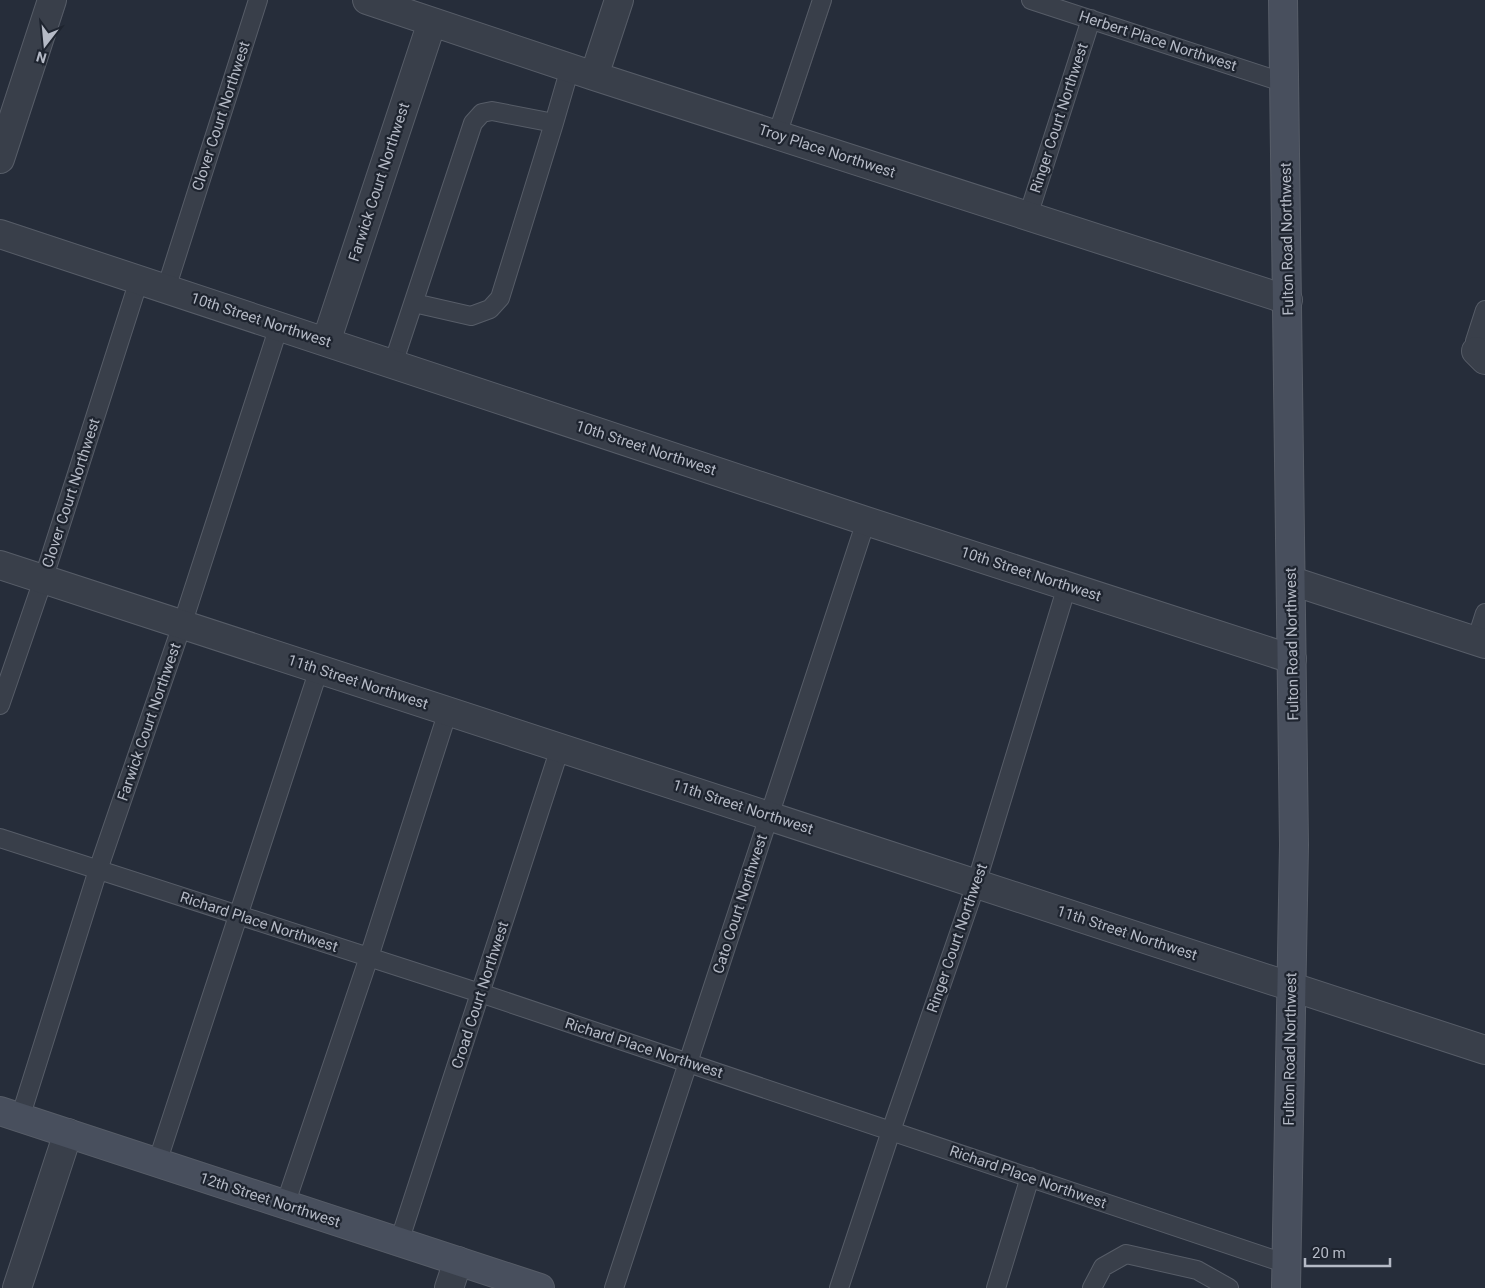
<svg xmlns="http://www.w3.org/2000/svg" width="1485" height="1288" viewBox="0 0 1485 1288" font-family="Roboto,sans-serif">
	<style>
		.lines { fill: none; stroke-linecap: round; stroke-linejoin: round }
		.service-casing { stroke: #575d68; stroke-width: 20 }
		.minor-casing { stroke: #575d68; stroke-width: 30 }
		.tertiary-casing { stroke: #575d68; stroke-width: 30 }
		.secondary-casing { stroke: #575d68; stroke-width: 30 }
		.service { stroke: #393f4a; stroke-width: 18 }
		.minor { stroke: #393f4a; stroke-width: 28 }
		.tertiary { stroke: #393f4a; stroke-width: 28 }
		.secondary { stroke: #484f5d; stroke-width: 28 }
		.labels { text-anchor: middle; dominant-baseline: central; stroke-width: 4.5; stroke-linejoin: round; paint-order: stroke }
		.street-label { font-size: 15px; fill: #b5bac6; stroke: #1e242f }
	</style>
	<rect width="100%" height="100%" fill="#262d3a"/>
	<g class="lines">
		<!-- service casing -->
		<g class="service-casing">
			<path id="service" d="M1031 0 1285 83
				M777 135 822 0
				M1028 216 1091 19
				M166 289 258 0
				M414 303 471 316 490 309 500 298 554 123
				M1476 351 1475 341 1485 310
				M393 364 473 123 482 113 492 111 554 123 570 68
				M1476 641 1485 613
				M0 705 43 580 139 280
				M0 838 480 993 1287 1264
				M20 1118 98 870 182 625 279 326
				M157 1163 319 669
				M285 1205 369 957 448 711
				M399 1242 560 748
				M614 1288 866 521
				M839 1288 891 1131 976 884 1067 586
				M996 1288 1030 1177
				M1092 1288 1103 1267 1126 1254 1197 1270 1229 1288"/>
		</g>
		<!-- minor casing -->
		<g class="minor-casing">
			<path id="minor" d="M367 0 594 76 1288 300
				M594 76 619 0
				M0 234 866 521 1292 659
				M326 342 432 22
				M1476 351 1485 360
				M0 565 1485 1050
				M1292 581 1485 644
				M17 1288 68 1133
				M449 1288 458 1261"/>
		</g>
		<!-- tertiary casing -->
		<g class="tertiary-casing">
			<path id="tertiary" d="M0 159 52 0"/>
		</g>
		<!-- secondary casing -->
		<g class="secondary-casing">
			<path id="secondary" d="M1283 0 1294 845 1286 1288
				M0 1111 540 1288"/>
		</g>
		<!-- service -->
		<use href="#service" class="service"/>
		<!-- minor -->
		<use href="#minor" class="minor"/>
		<!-- tertiary -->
		<use href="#tertiary" class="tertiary"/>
		<!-- secondary -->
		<use href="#secondary" class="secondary"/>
	</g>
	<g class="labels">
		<!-- street labels -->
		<g class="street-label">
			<text transform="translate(1158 41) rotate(18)">Herbert Place Northwest</text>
			<text transform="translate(221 116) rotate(-72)">Clover Court Northwest</text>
			<text transform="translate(1059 118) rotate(-72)">Ringer Court Northwest</text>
			<text transform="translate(827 151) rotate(18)">Troy Place Northwest</text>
			<text transform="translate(379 182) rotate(-72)">Farwick Court Northwest</text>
			<text transform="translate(1287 239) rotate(-91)">Fulton Road Northwest</text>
			<text transform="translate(261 320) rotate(18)">10th Street Northwest</text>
			<text transform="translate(646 448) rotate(18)">10th Street Northwest</text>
			<text transform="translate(71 493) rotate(-72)">Clover Court Northwest</text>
			<text transform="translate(1031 574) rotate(18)">10th Street Northwest</text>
			<text transform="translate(1292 644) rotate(-91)">Fulton Road Northwest</text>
			<text transform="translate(358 682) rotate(18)">11th Street Northwest</text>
			<text transform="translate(149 722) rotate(-71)">Farwick Court Northwest</text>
			<text transform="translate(743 807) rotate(18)">11th Street Northwest</text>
			<text transform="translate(740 904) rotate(-72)">Cato Court Northwest</text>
			<text transform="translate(259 922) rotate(18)">Richard Place Northwest</text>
			<text transform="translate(1127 933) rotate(18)">11th Street Northwest</text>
			<text transform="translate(957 938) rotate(-71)">Ringer Court Northwest</text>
			<text transform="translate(480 995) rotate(-72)">Croad Court Northwest</text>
			<text transform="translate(644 1048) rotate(18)">Richard Place Northwest</text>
			<text transform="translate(1290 1049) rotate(-89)">Fulton Road Northwest</text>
			<text transform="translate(1028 1177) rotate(19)">Richard Place Northwest</text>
			<text transform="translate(270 1200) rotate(18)">12th Street Northwest</text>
		</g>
	</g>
	<!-- north arrow -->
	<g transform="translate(45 45) rotate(196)" stroke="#1e242f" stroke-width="4" paint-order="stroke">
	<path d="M0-4L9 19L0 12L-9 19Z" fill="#b5bac6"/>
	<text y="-8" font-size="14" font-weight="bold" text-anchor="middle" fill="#b5bac6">N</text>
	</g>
	<!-- scale -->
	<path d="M1305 1258v8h85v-8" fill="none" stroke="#b5bac6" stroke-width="2.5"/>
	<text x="1312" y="1258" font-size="15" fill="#b5bac6" stroke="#1e242f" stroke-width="4" paint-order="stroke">20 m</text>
</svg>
